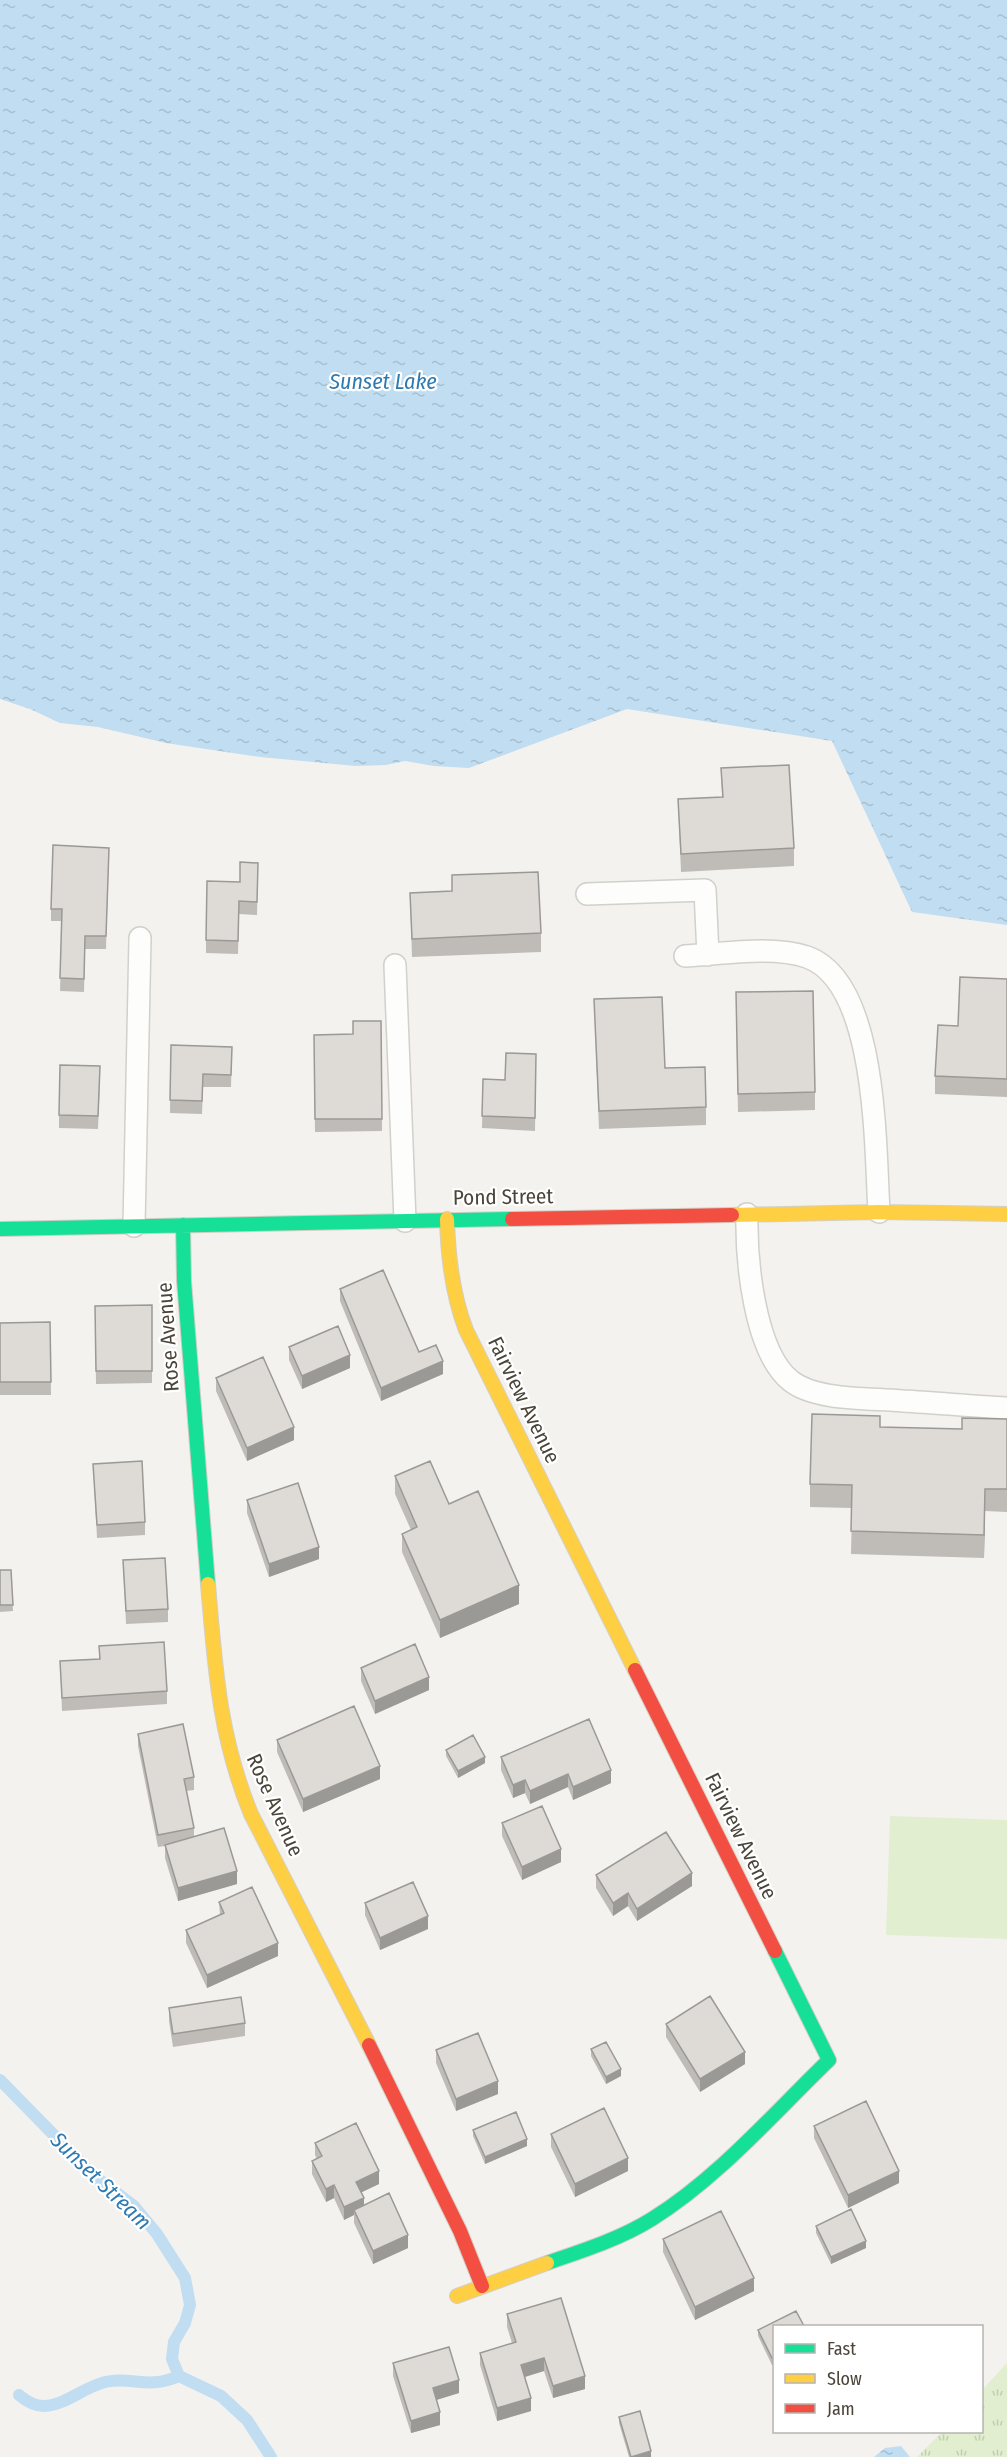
<svg xmlns="http://www.w3.org/2000/svg" width="1007" height="2457" viewBox="0 0 1007 2457" font-family="'Fira Sans Condensed',sans-serif">
	<style>
		.grass { fill: url(#grass-tufts) }
		.pitch { fill: #e1eecf }
		.water { fill: url(#water-ripples) }
		.lines { fill: none; stroke-linecap: round; stroke-linejoin: round }
		.stream { stroke: #c0ddf1; stroke-width: 12 }
		.lane-casing { stroke: #d2d0cb; stroke-width: 24 }
		.fast-casing { stroke: #d3cfc5; stroke-width: 16 }
		.slow-casing { stroke: #d3cfc5; stroke-width: 16 }
		.jam-casing { stroke: #d3cfc5; stroke-width: 16 }
		.lane { stroke: #fdfdfc; stroke-width: 21 }
		.fast { stroke: #16e098; stroke-width: 14 }
		.slow { stroke: #ffcf43; stroke-width: 14 }
		.jam { stroke: #f24e42; stroke-width: 14 }
		.wall { fill: #bfbcb8 }
		.shaded-wall { fill: #9b9996 }
		.building { fill: #dedbd6; stroke: #9b9996; stroke-width: 1.5 }
		.labels { text-anchor: middle; dominant-baseline: central; stroke-width: 4.5; stroke-linejoin: round; paint-order: stroke }
		.street-label { font-size: 21px; fill: #4b4439; stroke: #fff }
		.water-label { font-size: 22px; font-style: italic; fill: #2e7ab2; stroke: #fff }
	</style>
	<defs>
		<pattern id="grass-tufts" width="24" height="20" patternUnits="userSpaceOnUse" patternTransform="scale(1.5)"><rect width="24" height="20" fill="#e1eecf"/><path d="M3 7l-1-3M5 7V3M7 7l1-3M15 17l-1-3M17 17v-4M19 17l1-3" fill="none" stroke="#c3cdb2"/></pattern>
		<pattern id="water-ripples" width="26" height="14" patternUnits="userSpaceOnUse" patternTransform="scale(1.5)"><rect width="26" height="14" fill="#c0ddf1"/><path d="M2 4q2-2 4 0t4 0M15 11q2-2 4 0t4 0" fill="none" stroke="#a6bfcf"/></pattern>
	</defs>
	<rect width="100%" height="100%" fill="#f4f2ee"/>
	<!-- grass -->
	<path class="grass" d="M1007 2363V2457H917L942 2432H982V2390Z"/>
	<!-- pitch -->
	<path class="pitch" d="M890 1816 1007 1820V1939L886 1935Z"/>
	<!-- water -->
	<path class="water" d="M0 0H1007V925L912 912 832 741 627 709 469 768 434 766 405 761 386 765 356 766 260 757 166 743 98 727 60 723 30 709 0 699Z
		M901 2446 910 2457H874L885 2448Z"/>
	<g class="lines">
		<!-- stream -->
		<path class="stream" d="M0 2080 93 2175 134 2206 157 2234 185 2278 190 2305 185 2323 174 2342 172 2359 179 2376 221 2396 247 2420 271 2457
			M19 2395C26 2401 34 2406 44 2406 66 2405 84 2387 105 2382 133 2376 147 2390 179 2376"/>
		<!-- lane casing -->
		<g class="lane-casing">
			<path id="lane" d="M587 894 705 890 708 955
				M685 956C721 954 773 945 807 957 878 982 875 1148 879 1212
				M395 965 405 1221
				M747 1214C746 1259 754 1352 791 1381 816 1401 872 1398 903 1401 937 1403 972 1406 1007 1408
				M134 1226 140 938"/>
		</g>
		<!-- fast casing -->
		<g class="fast-casing">
			<path id="fast" d="M183 1225 184 1281 208 1584
				M0 1229 512 1219
				M547 2263C582 2251 620 2239 652 2219 718 2178 773 2114 829 2060L775 1951"/>
		</g>
		<!-- slow casing -->
		<g class="slow-casing">
			<path id="slow" d="M732 1215 879 1212 1007 1214
				M447 1219C448 1257 452 1294 466 1330L635 1670
				M208 1584C215 1667 219 1736 251 1814L369 2045
				M457 2296 547 2263"/>
		</g>
		<!-- jam casing -->
		<g class="jam-casing">
			<path id="jam" d="M512 1219 732 1215
				M635 1670 775 1951
				M369 2045 460 2231 482 2286"/>
		</g>
		<!-- lane -->
		<use href="#lane" class="lane"/>
		<!-- fast -->
		<use href="#fast" class="fast"/>
		<!-- slow -->
		<use href="#slow" class="slow"/>
		<!-- jam -->
		<use href="#jam" class="jam"/>
	</g>
	<!-- wall -->
	<path class="wall" d="M721 768 794 848V866L681 872 678 799 722 797Z
		M109 848 106 949H85L84 992 60 991 62 921H51V909Z
		M258 863 257 915 239 914 238 954 206 953V940L240 882Z
		M452 875 541 933V952L412 957 410 893 452 891Z
		M1007 979V1097L935 1094V1076L958 1026Z
		M594 999 665 1068 706 1107V1125L599 1129Z
		M736 1011 815 1092V1110L738 1112Z
		M381 1021 382 1131 315 1132 314 1035 353 1034Z
		M171 1045 232 1047 231 1087H203L202 1114 170 1113Z
		M536 1067 535 1131 482 1128 483 1079 505 1080Z
		M100 1079 98 1129 59 1128V1115Z
		M340 1289 419 1352 443 1374 381 1401 340 1301Z
		M152 1305V1383L96 1384 95 1306Z
		M50 1322 51 1395H0V1323Z
		M289 1347 350 1368 302 1389 289 1360Z
		M216 1378 294 1440 247 1461 216 1391Z
		M1007 1419V1512L985 1511 984 1558 851 1554 852 1508 810 1507V1484L880 1427 962 1429Z
		M93 1464 145 1522V1535L97 1538Z
		M395 1476 449 1504 519 1604 440 1638 402 1552V1534L411 1530 395 1494Z
		M247 1500 319 1559 269 1577 247 1513Z
		M123 1560 168 1609V1622L126 1624Z
		M0 1570H11L13 1611 0 1612Z
		M99 1646 167 1691V1704L62 1711 60 1661 99 1659Z
		M361 1668 429 1690 375 1714 361 1681Z
		M138 1734 194 1777V1790L186 1791 194 1828V1837L237 1884 178 1901 165 1858V1846L158 1847 138 1746Z
		M277 1740 380 1779 303 1812 277 1752Z
		M446 1750 485 1763 458 1778 446 1756Z
		M501 1757 611 1783 573 1800 568 1787 530 1804 525 1793 513 1798 501 1770Z
		M502 1823 561 1862 522 1880 502 1836Z
		M596 1875 692 1886 637 1921 628 1906 613 1916 596 1888Z
		M219 1902 278 1956 207 1988 186 1943V1930L220 1915Z
		M365 1903 428 1929 380 1950 365 1915Z
		M169 2008 245 2023V2036L173 2047 169 2021Z
		M666 2024 745 2064 700 2092 666 2037Z
		M591 2049 621 2076 606 2084 591 2056Z
		M436 2050 498 2094 456 2111 436 2063Z
		M814 2126 899 2183 848 2208 814 2138Z
		M473 2130 527 2146 485 2164 473 2136Z
		M551 2134 628 2171 575 2197 551 2147Z
		M315 2143 379 2184 361 2192 364 2205 408 2248 373 2264 354 2223V2215L344 2220 334 2198 326 2202 312 2174V2161L317 2159 315 2155Z
		M816 2226 866 2248 831 2264 816 2233Z
		M663 2239 754 2291 695 2320 663 2252Z
		M507 2314 585 2389 553 2398 544 2371 525 2377 531 2411 497 2421 480 2365V2353L512 2343 507 2327Z
		M774 2326V2364L772 2365 758 2336V2330Z
		M393 2363 459 2393 436 2400 440 2425 411 2433 393 2376Z
		M619 2417 651 2457H629L619 2423Z"/>
	<!-- shaded-wall -->
	<path class="shaded-wall" d="M350 1355V1368L302 1389V1376Z
		M443 1361V1374L381 1401V1388Z
		M294 1427V1440L247 1461V1448Z
		M985 1489V1511L984 1558V1535Z
		M319 1547V1559L269 1577V1564Z
		M519 1585V1604L440 1638V1620Z
		M429 1677V1690L375 1714V1701Z
		M485 1757V1763L458 1778V1771Z
		M380 1766V1779L303 1812V1799Z
		M611 1770V1783L573 1800V1787Z
		M568 1774V1787L530 1804V1791Z
		M525 1780V1793L513 1798V1785Z
		M561 1849V1862L522 1880V1867Z
		M237 1871V1884L178 1901V1888Z
		M692 1873V1886L637 1921V1909Z
		M628 1893V1906L613 1916V1903Z
		M428 1916V1929L380 1950V1938Z
		M278 1943V1956L207 1988V1975Z
		M745 2052V2064L700 2092V2079Z
		M621 2069V2076L606 2084V2077Z
		M498 2081V2094L456 2111V2099Z
		M527 2139V2146L485 2164V2157Z
		M628 2158V2171L575 2197V2184Z
		M379 2171V2184L356 2195V2182Z
		M899 2171V2183L848 2208V2195Z
		M334 2185V2198L326 2202V2189Z
		M364 2198V2210H354V2215L344 2220V2207Z
		M408 2235V2248L373 2264V2251Z
		M866 2241V2248L831 2264V2257Z
		M754 2278V2291L695 2320V2307Z
		M774 2357V2364L772 2365V2358Z
		M544 2358V2371L521 2378V2365Z
		M585 2376V2389L553 2398V2386Z
		M459 2380V2393L433 2401V2388Z
		M531 2398V2411L497 2421V2408Z
		M440 2412V2425L411 2433V2421Z
		M651 2451V2457H631Z"/>
	<!-- building -->
	<path class="building" d="M789 765 794 848 681 854 678 799 723 797 721 768Z
		M53 845 109 848 106 936H85L84 979 60 978 62 909H51Z
		M240 862 258 863 257 902 239 901 238 941 206 940 207 881 240 882Z
		M538 872 541 933 412 939 410 893 452 891V875Z
		M960 977 1007 979V1079L935 1076 938 1025 958 1026Z
		M813 991 815 1092 738 1094 736 992Z
		M662 997 665 1068 705 1067 706 1107 599 1111 594 999Z
		M353 1021H381L382 1119H315L314 1035 353 1034Z
		M171 1045 232 1047 231 1075 203 1074 202 1101 170 1100Z
		M506 1053 536 1054 535 1118 482 1116 483 1079 505 1080Z
		M60 1065 100 1066 98 1116 59 1115Z
		M383 1270 419 1352 436 1345 443 1361 381 1388 340 1289Z
		M152 1305V1371H96L95 1306Z
		M50 1322 51 1382H0V1323Z
		M338 1326 350 1355 302 1376 289 1347Z
		M263 1357 294 1427 247 1448 216 1378Z
		M812 1414 880 1416V1427L962 1429V1418L1007 1419V1489H985L984 1535 851 1531 852 1485 810 1484Z
		M142 1461 145 1522 97 1525 93 1464Z
		M430 1461 449 1504 478 1491 519 1585 440 1620 402 1534 417 1527 395 1476Z
		M298 1483 319 1547 269 1564 247 1500Z
		M165 1558 168 1609 126 1611 123 1560Z
		M0 1570H11L13 1605H0Z
		M164 1642 167 1691 62 1698 60 1661 100 1659 99 1646Z
		M415 1644 429 1677 375 1701 361 1668Z
		M354 1706 380 1766 303 1799 277 1740Z
		M589 1719 611 1770 573 1787 568 1774 530 1791 525 1780 513 1785 501 1757Z
		M183 1724 194 1777 184 1779 194 1828 158 1835 138 1734Z
		M473 1735 485 1757 458 1771 446 1750Z
		M542 1806 561 1849 522 1867 502 1823Z
		M224 1828 237 1871 178 1888 165 1845Z
		M666 1832 692 1873 637 1909 628 1893 613 1903 596 1875Z
		M413 1882 428 1916 380 1938 365 1903Z
		M252 1887 278 1943 207 1975 186 1930 224 1913 219 1902Z
		M710 1996 745 2052 700 2079 666 2024Z
		M241 1997 245 2023 173 2034 169 2008Z
		M478 2033 498 2081 456 2099 436 2050Z
		M606 2042 621 2069 606 2077 591 2049Z
		M866 2101 899 2171 848 2195 814 2126Z
		M604 2108 628 2158 575 2184 551 2134Z
		M516 2112 527 2139 485 2157 473 2130Z
		M356 2123 379 2171 356 2182 364 2198 344 2207 334 2185 326 2189 312 2161 322 2156 315 2143Z
		M389 2193 408 2235 373 2251 354 2210Z
		M851 2209 866 2241 831 2257 816 2226Z
		M721 2211 754 2278 695 2307 663 2239Z
		M561 2298 585 2376 553 2386 544 2358 521 2365 531 2398 497 2408 480 2353 516 2342 507 2314Z
		M796 2311 804 2326H774V2357L772 2358 758 2330Z
		M449 2347 459 2380 433 2388 440 2412 411 2421 393 2363Z
		M640 2411 651 2451 631 2457 619 2417Z"/>
	<g class="labels">
		<!-- street labels -->
		<g class="street-label">
			<text transform="translate(503 1197) rotate(-1)">Pond Street</text>
			<text transform="translate(168 1337) rotate(-94)">Rose Avenue</text>
			<text transform="translate(524 1400) rotate(64)">Fairview Avenue</text>
			<text transform="translate(275 1805) rotate(66)">Rose Avenue</text>
			<text transform="translate(741 1836) rotate(64)">Fairview Avenue</text>
		</g>
		<!-- water labels -->
		<g class="water-label">
			<text x="383" y="381">Sunset Lake</text>
			<text transform="translate(101 2181) rotate(44)">Sunset Stream</text>
		</g>
	</g>
	<!-- legend -->
	<rect x="773" y="2325" width="210" height="108" fill="#ffffff" stroke="#b7b4b0" stroke-width="1.5"/>
	<rect x="785" y="2344" width="30" height="9" fill="#16e098" stroke="#b7b4b0" stroke-width="1.5"/>
	<text x="827" y="2355" font-size="18" fill="#4b4439">Fast</text>
	<rect x="785" y="2374" width="30" height="9" fill="#ffcf43" stroke="#b7b4b0" stroke-width="1.5"/>
	<text x="827" y="2385" font-size="18" fill="#4b4439">Slow</text>
	<rect x="785" y="2404" width="30" height="9" fill="#f24e42" stroke="#b7b4b0" stroke-width="1.5"/>
	<text x="827" y="2415" font-size="18" fill="#4b4439">Jam</text>
</svg>
